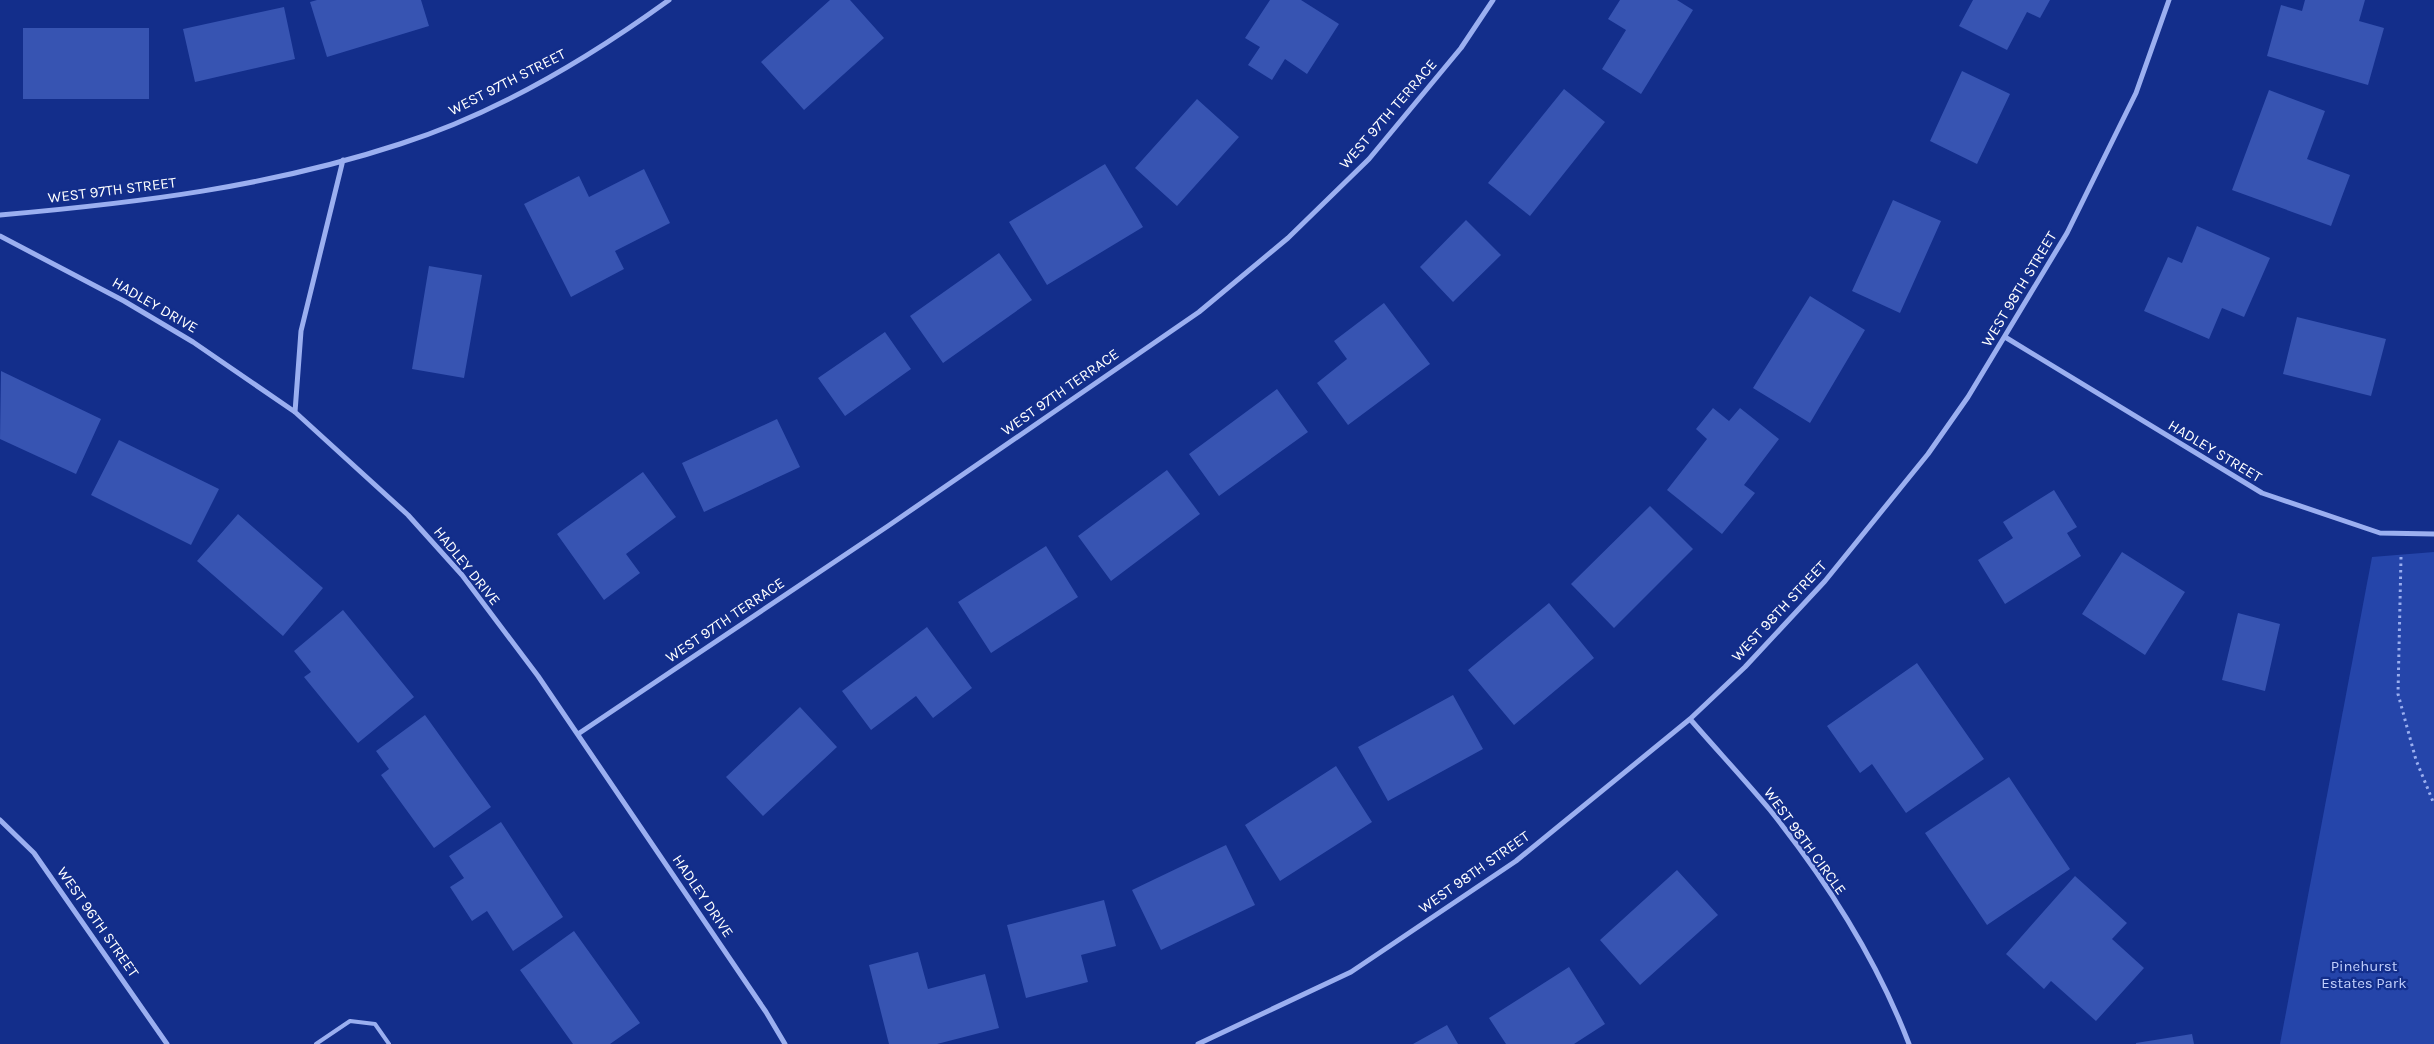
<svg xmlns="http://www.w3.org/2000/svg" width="2434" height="1044" viewBox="0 0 2434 1044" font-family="Karla,sans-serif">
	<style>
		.green { fill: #2545aa }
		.building { fill: #3754b2 }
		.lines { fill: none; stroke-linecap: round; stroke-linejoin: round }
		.path { stroke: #9baff0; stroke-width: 3; stroke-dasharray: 2.5 4; stroke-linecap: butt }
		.service { stroke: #9baff0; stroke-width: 4 }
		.minor { stroke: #9baff0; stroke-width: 5 }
		.labels { text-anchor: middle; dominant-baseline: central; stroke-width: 4.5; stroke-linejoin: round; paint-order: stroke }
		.street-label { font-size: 15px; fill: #fff; stroke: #132e8b }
		.park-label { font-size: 15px; fill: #c1cffc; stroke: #132e8b }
	</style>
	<rect width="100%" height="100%" fill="#132e8b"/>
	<!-- green -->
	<path class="green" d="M2434 552V1044H2280L2372 557Z"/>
	<!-- building -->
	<path class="building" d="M317 0H421L429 26 327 57 310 2Z
		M830 0H850L884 38 804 110 761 62Z
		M1270 0H1301L1339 24 1307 74 1285 59 1272 80 1248 65 1260 47 1245 38Z
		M1620 0H1677L1693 10 1641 94 1602 69 1626 30 1608 19Z
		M1973 0H2050L2040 18 2027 12 2007 50 1959 26Z
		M2305 0H2365L2359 21 2384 28 2368 85 2267 56 2281 5 2302 11Z
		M284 7 295 59 195 82 183 29Z
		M23 28H149V99H23Z
		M1962 71 2010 94 1977 164 1930 141Z
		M1564 89 1605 122 1530 216 1488 183Z
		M2269 90 2325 111 2307 159 2350 175 2331 226 2232 190Z
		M1197 99 1239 137 1177 206 1135 168Z
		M1105 164 1143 227 1047 285 1009 222Z
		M644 169 670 223 615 251 624 269 571 297 524 204 579 176 589 197Z
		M1893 200 1941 221 1900 313 1852 291Z
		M1466 220 1501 255 1453 302 1420 267Z
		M2197 226 2270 258 2244 317 2222 308 2209 339 2144 311 2168 257 2182 263Z
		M999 253 1032 300 943 363 910 316Z
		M429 266 482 275 464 378 412 369Z
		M1810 296 1865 330 1810 423 1753 388Z
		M1384 303 1430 364 1348 425 1317 383 1347 359 1334 341Z
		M2297 317 2386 339 2371 396 2283 374Z
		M885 332 911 369 845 416 818 378Z
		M1 371 101 419 76 474 0 439Z
		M1277 389 1308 432 1219 496 1189 454Z
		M1713 408 1729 421 1740 408 1779 439 1744 485 1755 493 1722 534 1667 490 1707 439 1696 429Z
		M777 419 800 467 704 512 682 463Z
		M119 440 219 489 191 545 91 495Z
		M1167 470 1200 514 1111 581 1078 536Z
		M643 472 676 517 626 554 640 573 604 600 557 534Z
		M2054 490 2077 527 2067 533 2081 556 2005 604 1978 560 2013 538 2003 522Z
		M1650 506 1693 549 1614 628 1571 584Z
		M238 514 323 588 283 636 197 561Z
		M1046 546 1078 597 991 653 958 602Z
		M2122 552 2185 592 2145 655 2082 614Z
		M1549 603 1594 658 1514 725 1468 670Z
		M343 610 414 697 358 743 304 677 311 672 294 651Z
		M2238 613 2280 624 2265 691 2222 680Z
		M927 627 972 688 933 718 916 696 871 730 842 691Z
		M1917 663 1984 759 1906 813 1872 764 1860 773 1827 726Z
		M1453 695 1483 749 1388 801 1358 747Z
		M800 707 837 747 763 816 726 777Z
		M425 715 491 807 434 848 381 775 389 769 376 751Z
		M1336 766 1372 822 1280 881 1245 825Z
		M2009 777 2070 869 1987 925 1925 833Z
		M501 822 563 917 513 951 487 911 472 921 450 887 464 878 449 856Z
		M1226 845 1255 905 1161 950 1132 890Z
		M1677 870 1718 915 1640 985 1600 940Z
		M2075 876 2127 923 2112 939 2144 968 2096 1021 2051 981 2044 989 2006 954Z
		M1104 900 1116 946 1081 955 1088 982 1026 998 1007 925Z
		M574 931 640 1023 610 1044H573L520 970Z
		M918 952 928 989 985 974 999 1028 937 1044H889L869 965Z
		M1569 967 1605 1024 1574 1044H1506L1489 1018Z
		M1447 1025 1458 1044H1413Z
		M2192 1034 2194 1044H2136V1043Z"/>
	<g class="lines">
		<!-- path -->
		<path class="path" d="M2401 557 2398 694 2416 760 2434 804"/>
		<!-- service -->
		<path class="service" d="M316 1044 350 1021 375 1024 389 1044"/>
		<!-- minor -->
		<path class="minor" d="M0 215C137 203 269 187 400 144 495 114 589 58 669 0
			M0 236 124 301 193 342 295 412 408 515 462 575 538 676 766 1012 785 1044
			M2005 337 2262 493 2380 533 2434 534
			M295 412 301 331 343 160
			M1690 719C1716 749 1744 779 1770 810 1826 880 1877 960 1909 1044
			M578 734 888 526 1199 312 1288 238 1369 159 1461 48 1493 0
			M0 820 34 853 167 1044
			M1198 1044 1351 972 1516 861 1690 719 1745 667 1825 581 1928 454 1968 397 2067 233 2136 93 2169 0"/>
	</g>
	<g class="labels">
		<!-- street labels -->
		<g class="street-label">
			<text transform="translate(507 82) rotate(-27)">WEST 97TH STREET</text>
			<text transform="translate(1388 114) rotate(-49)">WEST 97TH TERRACE</text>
			<text transform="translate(112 190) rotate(-7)">WEST 97TH STREET</text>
			<text transform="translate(2019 289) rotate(-59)">WEST 98TH STREET</text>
			<text transform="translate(155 305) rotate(30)">HADLEY DRIVE</text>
			<text transform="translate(1060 392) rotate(-35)">WEST 97TH TERRACE</text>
			<text transform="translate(2215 451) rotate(31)">HADLEY STREET</text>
			<text transform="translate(467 566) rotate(51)">HADLEY DRIVE</text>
			<text transform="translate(1779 611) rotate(-47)">WEST 98TH STREET</text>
			<text transform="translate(725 620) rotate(-34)">WEST 97TH TERRACE</text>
			<text transform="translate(1805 841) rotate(54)">WEST 98TH CIRCLE</text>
			<text transform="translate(1474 872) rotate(-35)">WEST 98TH STREET</text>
			<text transform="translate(703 896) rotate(56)">HADLEY DRIVE</text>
			<text transform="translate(98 922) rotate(55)">WEST 96TH STREET</text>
		</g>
		<!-- park labels -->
		<g class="park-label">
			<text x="2364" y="966">Pinehurst<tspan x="2364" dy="17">Estates Park</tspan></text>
		</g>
	</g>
</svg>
